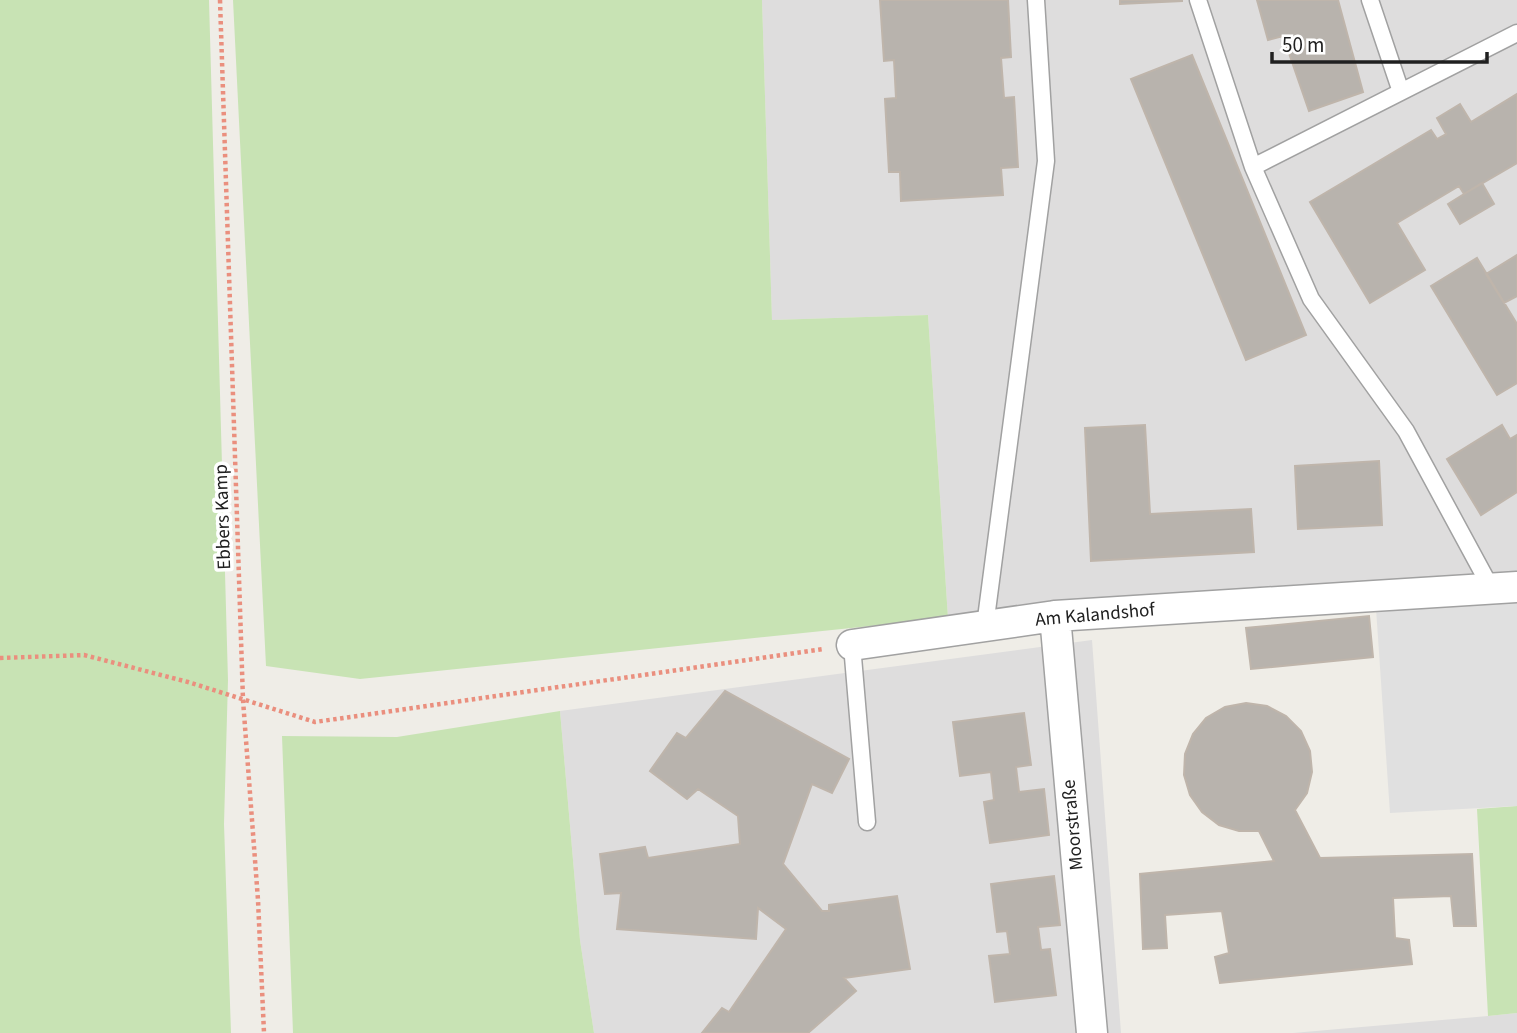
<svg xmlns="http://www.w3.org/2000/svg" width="1517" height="1033" viewBox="0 0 1517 1033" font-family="'Source Sans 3',sans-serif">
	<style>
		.residential { fill: #dedddd }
		.grass { fill: #c8e3b4 }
		.parking { fill: #e0e0e0 }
		.building { fill: #b8b3ad; stroke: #bfb5ab; stroke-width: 2 }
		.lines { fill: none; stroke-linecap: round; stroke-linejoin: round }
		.service-casing { stroke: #a1a1a1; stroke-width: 19 }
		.minor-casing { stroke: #a1a1a1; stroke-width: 33 }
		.path { stroke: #ea8f7e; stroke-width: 4.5; stroke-dasharray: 3.5 3.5; stroke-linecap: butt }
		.service { stroke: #fff; stroke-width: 16 }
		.minor { stroke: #fff; stroke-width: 30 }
		.labels { text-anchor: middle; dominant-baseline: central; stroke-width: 7; stroke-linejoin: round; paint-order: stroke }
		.street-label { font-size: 19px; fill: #202020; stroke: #fff }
	</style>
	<rect width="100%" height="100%" fill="#efede7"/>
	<!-- residential -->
	<path class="residential" d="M762 0H1517V572L1078 602 948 618 928 315 772 320Z
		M1092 640 1121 1033H594L580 940 560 711Z
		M1517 1013V1033H1293L1488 1016Z"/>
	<!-- grass -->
	<path class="grass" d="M0 0H209L228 680 224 824 231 1033H0Z
		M233 0H762L772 320 928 315 948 618 360 679 266 666Z
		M560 711 580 940 594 1033H293L282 736 397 737Z
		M1517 806V1013L1488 1016 1477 809Z"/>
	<!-- parking -->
	<path class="parking" d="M1517 600V806L1390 813 1376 608Z"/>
	<!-- building -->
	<path class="building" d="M880 0H1008L1011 57 1001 58 1004 98 1014 97 1018 167 1001 168 1003 195 901 201 900 172H889L885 99 896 98 894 60 884 61Z
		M1120 0H1182V1L1120 4Z
		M1257 0H1338L1363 92 1309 111 1283 36 1268 40Z
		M1192 55 1306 335 1246 360 1131 79Z
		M1517 94V163L1464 194 1459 186 1397 223 1425 270 1370 303 1310 202 1431 130 1437 139 1446 134 1437 118 1460 104 1471 122Z
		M1482 183 1494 204 1460 224 1448 204Z
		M1517 255V296L1504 303 1486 274Z
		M1477 258 1517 324V383L1497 395 1431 286Z
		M1145 425 1150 514 1251 509 1254 552 1091 561 1085 428Z
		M1502 425 1510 439 1517 435V492L1481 515 1447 459Z
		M1379 461 1382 525 1298 529 1295 466Z
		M1369 616 1373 657 1251 669 1246 628Z
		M725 691 849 759 832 793 812 784 783 864 822 911H829V905L897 896 910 969 844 978 856 991 808 1033H702L722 1008 729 1012 786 929 758 908 756 939 617 929 621 893 605 894 600 854 645 847 648 858 740 844 738 816 698 789 687 799 650 771 677 733 686 738Z
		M1246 703 1267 706 1286 716 1301 731 1310 751 1312 772 1307 793 1295 810 1320 858 1472 854 1476 926H1454L1451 896 1393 898 1395 938 1409 940 1412 964 1220 983 1215 957 1229 953 1222 911 1165 915 1167 948 1143 949 1140 874 1274 861 1259 831H1239L1219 825 1202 812 1190 795 1184 775 1185 754 1193 734 1206 718 1225 707Z
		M1024 713 1031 765 1016 767 1019 792 1044 789 1049 835 990 843 984 802 994 800 991 772 960 776 953 722Z
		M1054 876 1060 925 1038 927 1041 950 1050 949 1056 995 995 1002 989 956 1010 954 1007 931 997 932 991 884Z"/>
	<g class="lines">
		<!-- service casing -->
		<g class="service-casing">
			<path id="service" d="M1198 0 1253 167 1311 299 1406 431 1491 588
				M1370 0 1401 92
				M1253 167 1517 33
				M985 626 1046 161 1036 0
				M852 645 867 822"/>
		</g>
		<!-- minor casing -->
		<g class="minor-casing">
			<path id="minor" d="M1055 616 1092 1033
				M852 645 1055 616 1517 587"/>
		</g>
		<!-- path -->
		<path class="path" d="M220 0 243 700 258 900 264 1033
			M0 658 84 655 188 682 315 722 824 649"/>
		<!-- service -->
		<use href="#service" class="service"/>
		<!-- minor -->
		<use href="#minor" class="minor"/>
	</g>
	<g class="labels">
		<!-- street labels -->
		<g class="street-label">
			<text transform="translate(223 517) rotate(-92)">Ebbers Kamp</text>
			<text transform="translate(1095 615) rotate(-5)">Am Kalandshof</text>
			<text transform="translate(1073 825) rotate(-95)">Moorstraße</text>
		</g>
	</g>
	<!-- scale -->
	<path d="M1272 52v10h215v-10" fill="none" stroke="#202020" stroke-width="3.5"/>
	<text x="1282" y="52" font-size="21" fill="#202020" stroke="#ffffff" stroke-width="5" paint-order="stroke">50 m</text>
</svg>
